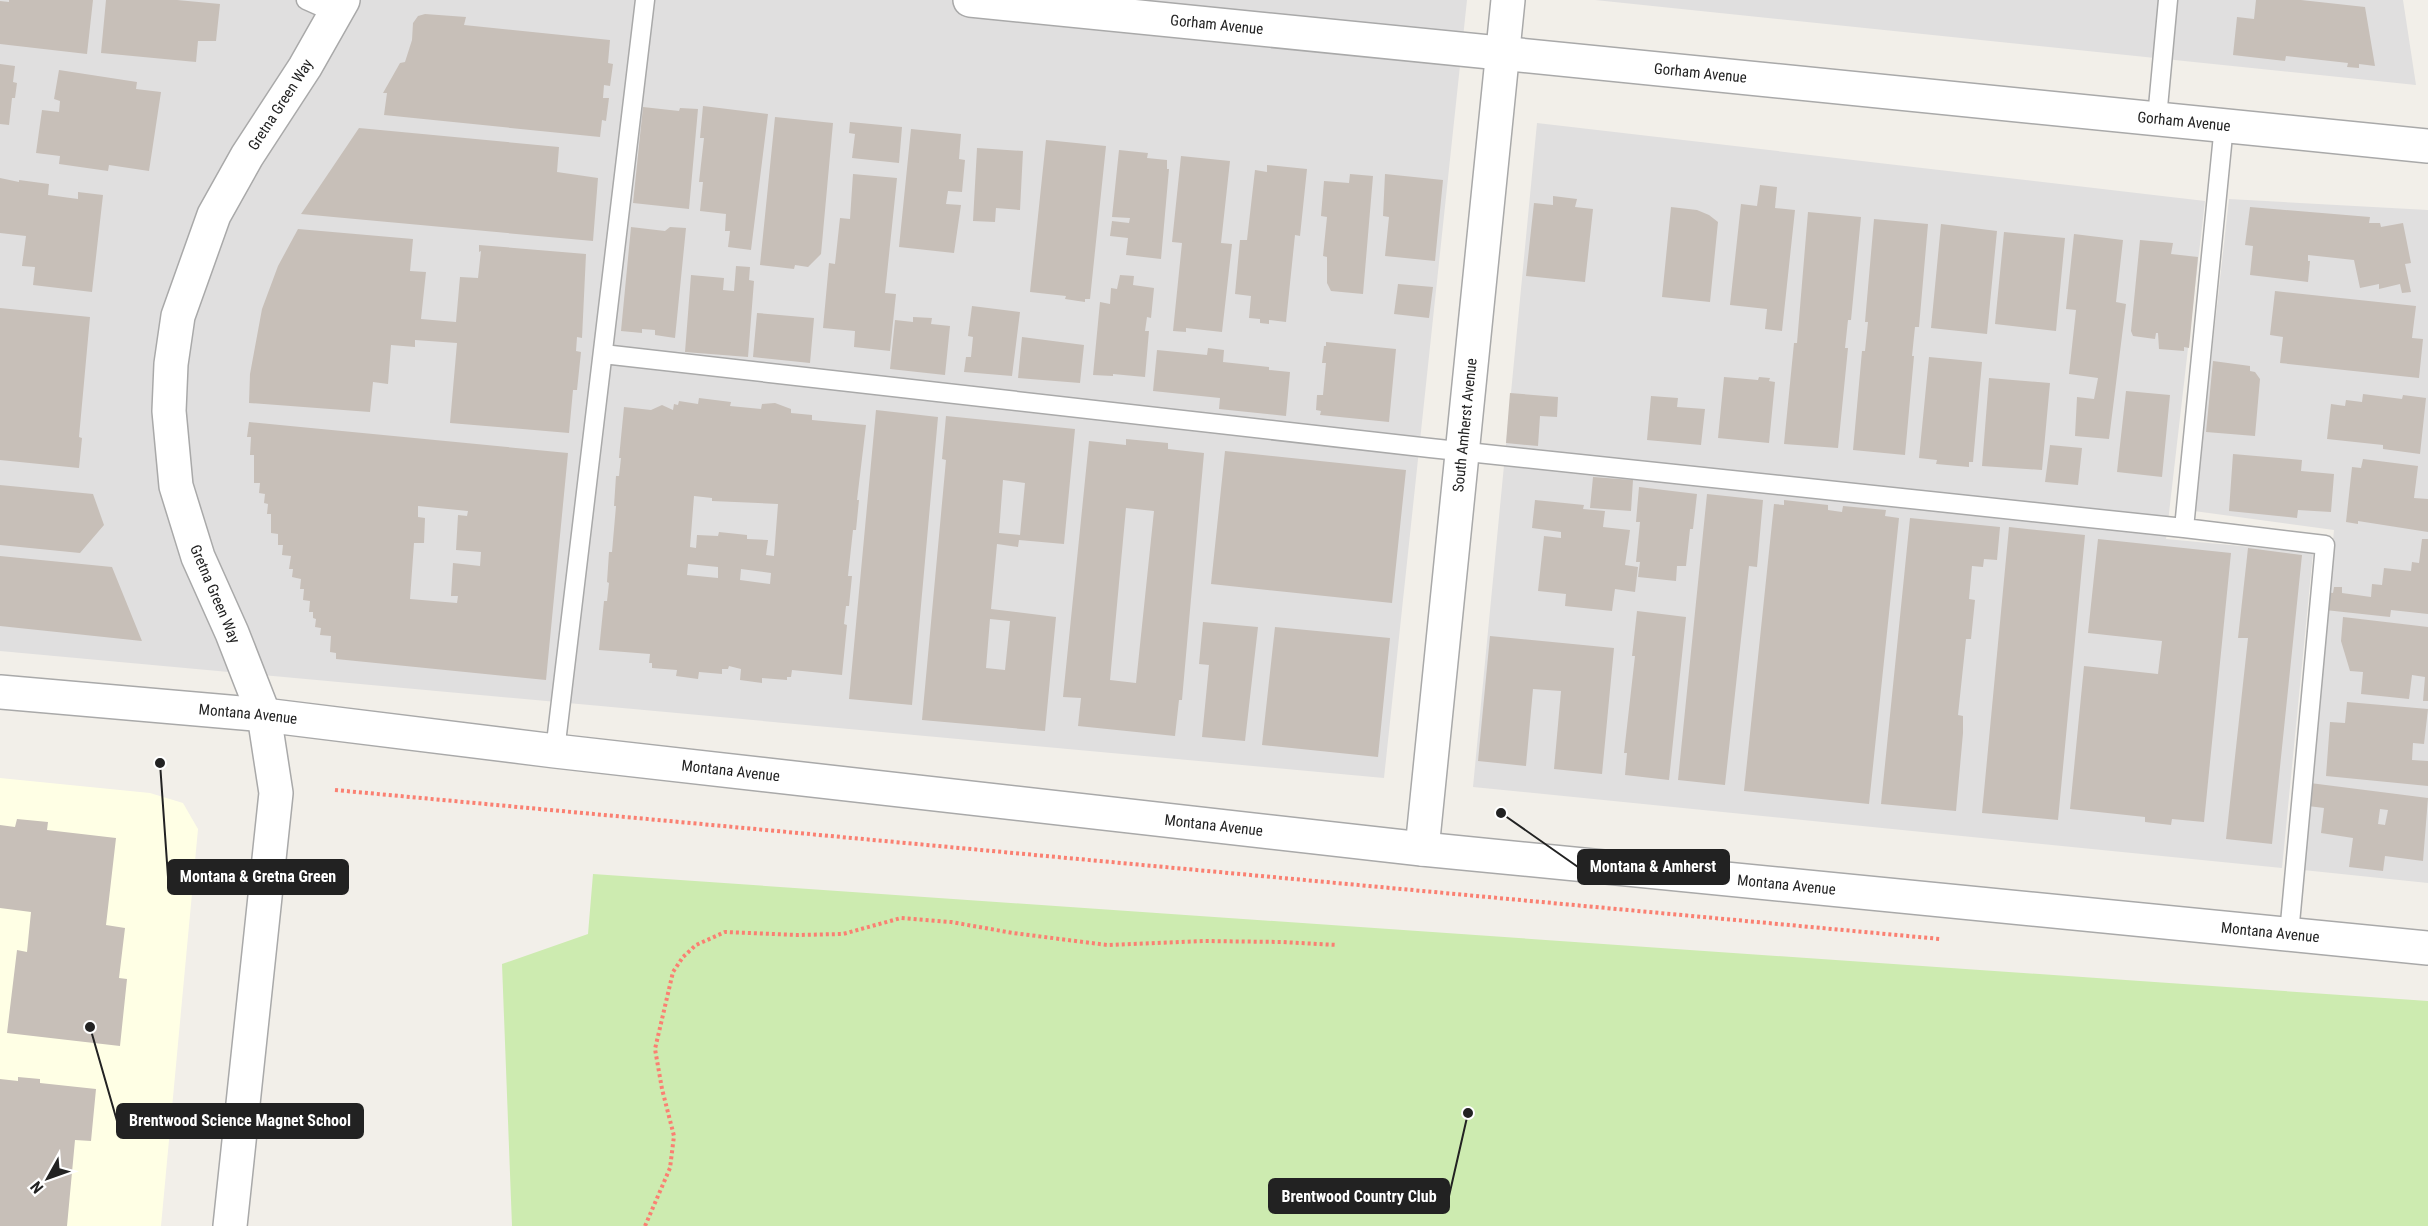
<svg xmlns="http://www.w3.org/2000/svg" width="2428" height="1226" viewBox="0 0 2428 1226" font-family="'Roboto Condensed',sans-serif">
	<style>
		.residential { fill: #e0dfdf }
		.education { fill: #ffffe5 }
		.grass { fill: #cdebb0 }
		.building { fill: #c7bfb8; fill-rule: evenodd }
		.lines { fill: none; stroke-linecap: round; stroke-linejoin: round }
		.service-casing { stroke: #a9a9a9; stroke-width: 21 }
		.minor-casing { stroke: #a9a9a9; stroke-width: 36 }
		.tertiary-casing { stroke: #a9a9a9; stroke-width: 36 }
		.path { stroke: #fa8072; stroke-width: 4; stroke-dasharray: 3 3; stroke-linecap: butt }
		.service { stroke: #fff; stroke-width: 18 }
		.minor { stroke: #fff; stroke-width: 33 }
		.tertiary { stroke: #fff; stroke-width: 33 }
		.labels { text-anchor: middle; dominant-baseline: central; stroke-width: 6; stroke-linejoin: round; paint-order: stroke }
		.street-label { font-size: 15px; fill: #222; stroke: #fff }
		.leader { fill: none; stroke: #222; stroke-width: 2 }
		.callout-dot { fill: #222; stroke: #fff; stroke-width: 2 }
		.callout { fill: #222; stroke: #222; stroke-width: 2 }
		.callout-label { font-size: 16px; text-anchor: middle; font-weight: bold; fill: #fff }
	</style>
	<rect width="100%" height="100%" fill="#f2efe9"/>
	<!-- residential -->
	<path class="residential" d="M0 0H1467L1384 778 0 651Z
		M1595 0H2403L2416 85Z
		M1537 123 2205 201 2166 539 2313 553 2282 868 1473 787Z
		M2229 199 2428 210V883L2303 870 2334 530 2194 511Z"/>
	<!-- education -->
	<path class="education" d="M0 778 150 793 183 803 198 829 161 1226H0Z"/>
	<!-- grass -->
	<path class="grass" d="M593 874 2428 1001V1226H512L502 964 588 934Z"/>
	<!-- building -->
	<path class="building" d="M9 0H93L87 54 0 44V1L9 2Z
		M106 0H177L220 4 216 41H198L196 62 101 53Z
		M2256 0H2301L2365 7 2375 66 2359 64V68L2347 67 2348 63 2286 56 2285 61 2233 55 2237 17 2254 19Z
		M425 14 466 17 464 25 610 40 608 63 613 64 610 86 604 85 603 98H609L606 121 602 120 600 137 384 115 387 93H383L400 63 405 62 412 40 413 23 418 16Z
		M0 64 15 66 13 82 17 83 15 98H12L9 125 0 124Z
		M59 70 137 82 136 89 161 92 149 171 109 165 108 171 59 164 60 156 36 153 42 110 59 112 60 101 54 99Z
		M703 106 768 114 751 250 728 247 730 231H725L726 214 700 211 703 182H699L704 138H700Z
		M643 107 679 111 680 108 698 109 689 209 633 203Z
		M775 117 833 123 821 254 808 267 795 265 794 269 760 265Z
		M850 122 902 127 899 163 852 158 855 134 849 133Z
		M359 128 559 147 557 172 598 178 593 241 301 214Z
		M911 129 961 134 959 159 965 160 962 192 948 191 946 204 961 205 954 253 899 247Z
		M1046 140 1106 146 1090 299H1085V302L1065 299 1066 296 1030 292Z
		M977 148 1023 151 1020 210 996 208 995 222 973 221Z
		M1119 150 1148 153 1147 158 1167 160V169H1169L1161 259 1126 255 1128 238 1110 236 1112 221 1129 223 1130 218 1112 217Z
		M1181 156 1230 161 1221 243 1232 244 1222 332 1186 328V332L1173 331 1182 243 1172 242Z
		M1267 165 1307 169 1300 236 1295 235 1286 322 1269 320V324L1260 323V319L1249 318 1251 296 1235 294 1240 240H1247L1255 170 1267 172Z
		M853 174 897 178 885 293 896 294 890 351 854 347 855 331 823 328 829 263 835 264 840 218 850 219Z
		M1350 174 1373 176 1363 294 1331 291 1327 283V257L1323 256 1327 217 1321 216 1324 181 1349 183Z
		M1385 174 1443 180 1435 261 1385 256 1389 217 1383 216Z
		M0 178 19 182V180L49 184 48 195 78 199V192L103 195 92 292 33 285 35 267 22 266 26 236 0 233Z
		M1760 185 1777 187 1775 208 1795 210 1782 331 1765 329 1767 309 1730 305 1741 204 1757 206Z
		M1553 196 1577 199 1575 207 1593 209 1585 282 1526 276 1534 203 1553 205Z
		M1671 207 1697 210 1709 215 1718 222 1710 302 1662 297Z
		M2250 207 2370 217 2369 223H2380L2381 227 2403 223 2411 263 2405 264 2411 292 2402 293 2400 284 2379 289V284L2360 288 2354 260 2308 255V261H2310L2308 282 2250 275 2253 246 2245 245Z
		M1808 212 1861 217 1851 320H1848L1845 348H1848L1838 448 1784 444 1794 343H1797Z
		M1874 219 1928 224 1919 327H1915L1912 356H1914L1905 455 1853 450 1862 351H1865L1868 322H1865Z
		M1941 224 1997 231 1987 334 1931 328Z
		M631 227 665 231 670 227 686 228 675 338 655 335V330L642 329V333L621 331Z
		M298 229 413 239 410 271 426 272 421 319 456 322 460 277 478 278 481 251 479 252V245L586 254 582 338 577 337 576 351 581 352 577 390H573L569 433 450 423 457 343 415 340V347L391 345 388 384 373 382 370 412 249 403 250 374 262 309 278 266Z
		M2004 232 2065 238 2056 331 1995 324Z
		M2074 234 2123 240 2116 302 2126 304 2109 439 2075 436 2077 397 2094 399 2098 378 2069 374 2076 310 2066 309Z
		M2140 240 2173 243 2171 254 2198 257 2189 348 2184 347V351L2159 349 2158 333H2156L2155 339 2133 336 2131 331Z
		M736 266 750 267 749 280 754 281 748 357 685 352 691 275 724 278 723 290 734 291Z
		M1120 275 1134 276 1133 285 1154 288 1151 318 1147 317 1145 331H1149L1145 377 1113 374V376L1093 375 1100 302 1110 304 1111 288 1117 289Z
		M1398 284 1433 287 1429 318 1394 314Z
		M2275 291 2416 306 2412 338 2423 339 2419 378 2280 363 2283 337 2270 335Z
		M972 306 1020 312 1012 376 964 372 966 357H971L973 337 968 336Z
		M0 308 90 317 79 437 82 438 79 468 0 460Z
		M757 313 814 318 810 363 753 357Z
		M913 317 932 318 931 324 950 326 945 375 890 369 895 320 913 322Z
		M1022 337 1084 345 1080 383 1018 378Z
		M1326 342 1396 349 1389 422 1320 415 1321 411 1316 410 1317 395H1323L1326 363H1322L1324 346H1326Z
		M1208 348 1224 350 1223 362 1269 367V370L1290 372 1286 416 1219 409 1220 398 1153 391 1157 350 1207 355Z
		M1929 357 1982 362 1973 462H1969V467L1936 464 1937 460 1919 458Z
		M2213 361 2250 366V371L2255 372 2260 379 2255 436 2206 432Z
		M1724 377 1758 380 1759 377 1770 378 1769 381 1775 382 1769 443 1718 438Z
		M1989 378 2050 383 2042 470 1982 466Z
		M2126 391 2170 395 2162 477 2117 472Z
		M1510 393 1558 397 1557 417 1540 416 1538 446 1506 443Z
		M2363 394 2402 399 2403 395 2426 398 2420 454 2383 449V445L2327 439 2331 404 2345 406 2346 400 2362 402Z
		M1651 396 1678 398 1677 407 1705 409 1701 445 1647 440Z
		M699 398 731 402 730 406 761 409 762 404 775 403 791 409V413L812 415V420L866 425 857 500H859L856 530H853L848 576H852L849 606H846L844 624 847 625 842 675 792 670 791 677H787V680L762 678V683L740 680 741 669 729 666 728 669H722V674L699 672 698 679 676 676 677 670 652 668V663H649L650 654 599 650 604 601H607L609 583 607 582 609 552H612L616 506H614L616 476H619L621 458H619L624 407 651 410 662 405 673 410 674 404 678 405 679 401 698 404ZM694 496 712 498V501L778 504 774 556 766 555 768 540 747 539V535L719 532 718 536 697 535 696 548 690 547ZM688 564 718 567V578L687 575ZM741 569 771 573 770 584 740 580Z
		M876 410 938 417 912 705 849 699Z
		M946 416 1075 429 1064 544 1019 540 1018 547 997 544 991 609 1056 617 1045 731 922 720 946 460 942 459ZM1003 480 1025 483 1020 535 999 533ZM990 619 1010 621 1005 670 986 668Z
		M249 422 568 453 546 680 336 659V653L330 652 331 636 320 635 321 628 315 627 316 619 313 618V612H309L310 601 303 600 304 589H300L301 579 292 577 293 569H289L291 556 282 555 283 545H278V534L271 533V514H267L268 504 264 503 265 494 259 493 260 483H254V455H250L251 437H247ZM418 506 468 511 467 516 458 515 456 550 481 552 480 566 453 563 451 596H458L457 603 410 599 414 543H424L425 518 418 517Z
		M1126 439 1168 443V449L1204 453 1182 700H1179L1175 736 1078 726 1081 698 1063 697 1089 441 1126 445ZM1126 508 1154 511 1136 683 1110 680Z
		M2050 445 2082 448 2078 485 2045 482Z
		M1225 451 1406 470 1392 603 1211 584Z
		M2233 454 2302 460 2301 471 2334 474 2331 512 2298 510 2297 518 2229 511Z
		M2363 459 2418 466 2414 498 2428 499V532L2358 521V524L2346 522 2352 467 2361 468Z
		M1593 477 1633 480 1631 511 1590 508Z
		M0 485 93 494 104 525 80 553 0 545Z
		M1639 487 1697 494 1693 529H1690L1686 566H1677L1676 581 1638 577 1640 562H1636L1640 522H1636Z
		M1707 494 1763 500 1757 567 1749 566 1725 785 1678 780Z
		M1535 500 1584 505 1583 509 1605 511 1603 527 1630 530 1625 565 1638 567 1635 592 1615 589 1612 611 1565 606 1566 594 1538 591 1544 536 1561 538V532L1532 528Z
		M1784 500 1828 505V510L1842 512 1843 506 1886 510 1885 516 1899 518 1869 804 1744 791 1774 504 1784 505Z
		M1910 518 2000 527 1997 560 1984 559 1983 567 1972 566 1969 599 1975 600 1971 639H1966L1958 715 1963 716V733L1956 811 1881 804Z
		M2009 527 2085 535 2058 820 1982 813Z
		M2098 539 2231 553 2204 822 2172 819 2171 825 2145 822V817L2070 809 2084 666 2158 674 2162 641 2088 633Z
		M2422 539H2428V614L2391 610 2390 617 2325 610 2327 592 2333 593 2334 587H2342V593L2371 597 2372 584 2382 585 2384 568 2411 571 2412 562 2419 563Z
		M2248 548 2302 555 2272 844 2226 839 2248 638H2238Z
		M0 556 112 567 142 641 0 626Z
		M1637 611 1686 617 1669 780 1625 775 1627 753H1624L1635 656H1632Z
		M2343 617 2428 627V701H2423L2425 677 2412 675 2409 699 2361 694 2363 672 2350 671 2341 641Z
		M1203 622 1258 627 1245 741 1202 737 1209 665 1199 664Z
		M1275 627 1390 638 1378 757 1262 745Z
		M1490 636 1614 648 1602 774 1554 769 1561 691 1533 689 1526 766 1478 761Z
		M2347 702 2428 709 2424 744 2413 743 2412 760 2428 761V786L2326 776 2330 722 2345 723Z
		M2310 783 2428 798 2423 861 2385 856 2383 871 2349 867 2353 838 2321 833 2324 808 2308 806ZM2380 809 2388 810 2385 825 2378 824Z
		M17 819 48 822 47 830 116 838 106 925 125 928 119 978 127 979 120 1046 7 1033 17 950 27 952 31 912 0 908V825L15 827Z
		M18 1077 40 1079V1083L96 1089 91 1141 75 1140 67 1226H0V1079L18 1081Z"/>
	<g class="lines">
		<!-- service casing -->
		<g class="service-casing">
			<path id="service" d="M306 0 335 13
				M2157 118 2168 0
				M603 354 1430 448 2184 528 2325 545 2289 934
				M2184 528 2224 125
				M555 751 645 0"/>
		</g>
		<!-- minor casing -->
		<g class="minor-casing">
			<g id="minor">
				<path id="s1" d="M970 0 2428 146"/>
				<path id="s2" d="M1422 849 1508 0"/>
				<path id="s3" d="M230 1226 276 793 264 715 232 633 198 557 176 486 169 411 171 364 178 316 214 215 247 156 305 67 343 0"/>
			</g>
		</g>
		<!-- tertiary casing -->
		<g class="tertiary-casing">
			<g id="tertiary">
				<path id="s4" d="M0 692 264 715 555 751 1422 849 2428 948"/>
			</g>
		</g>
		<!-- path -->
		<path class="path" d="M335 790 1940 939
			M645 1226 670 1168 674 1136 662 1089 655 1049 673 972 683 957 696 945 725 932 797 935 843 934 901 918 951 922 1013 933 1107 945 1203 941 1282 942 1337 945"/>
		<!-- service -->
		<use href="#service" class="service"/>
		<!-- minor -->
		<use href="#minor" class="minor"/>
		<!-- tertiary -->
		<use href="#tertiary" class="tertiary"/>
	</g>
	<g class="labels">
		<!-- street labels -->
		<g class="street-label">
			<text stroke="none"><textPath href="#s1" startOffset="248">Gorham Avenue</textPath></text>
			<text stroke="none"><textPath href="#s1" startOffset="734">Gorham Avenue</textPath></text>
			<text stroke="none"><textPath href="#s3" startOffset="1167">Gretna Green Way</textPath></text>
			<text stroke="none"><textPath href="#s1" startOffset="1220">Gorham Avenue</textPath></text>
			<text stroke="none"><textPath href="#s2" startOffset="426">South Amherst Avenue</textPath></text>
			<text transform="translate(215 594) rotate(67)">Gretna Green Way</text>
			<text stroke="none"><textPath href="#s4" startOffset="249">Montana Avenue</textPath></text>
			<text stroke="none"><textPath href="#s4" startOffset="735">Montana Avenue</textPath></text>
			<text stroke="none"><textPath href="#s4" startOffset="1221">Montana Avenue</textPath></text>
			<text stroke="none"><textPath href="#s4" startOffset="1797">Montana Avenue</textPath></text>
			<text stroke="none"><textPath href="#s4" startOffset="2283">Montana Avenue</textPath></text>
		</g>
	</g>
	<!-- callouts -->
	<path class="leader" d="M1501 813L1578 867M160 763L168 877M90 1027L117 1121M1468 1113L1449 1196"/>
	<g class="callout-dot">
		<circle cx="1501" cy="813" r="6"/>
		<circle cx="160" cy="763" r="6"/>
		<circle cx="90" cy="1027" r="6"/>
		<circle cx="1468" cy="1113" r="6"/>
	</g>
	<g class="callout">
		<rect x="1578" y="850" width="151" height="34" rx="6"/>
		<rect x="168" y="860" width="180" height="34" rx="6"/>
		<rect x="117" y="1104" width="246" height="34" rx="6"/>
		<rect x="1269" y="1179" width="180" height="34" rx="6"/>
	</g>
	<g class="callout-label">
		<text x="1653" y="872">Montana &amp; Amherst</text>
		<text x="258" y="882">Montana &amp; Gretna Green</text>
		<text x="240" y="1126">Brentwood Science Magnet School</text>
		<text x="1359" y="1202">Brentwood Country Club</text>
	</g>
	<!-- north arrow -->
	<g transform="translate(48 1178) rotate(230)" stroke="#ffffff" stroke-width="4.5" paint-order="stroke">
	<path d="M0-4.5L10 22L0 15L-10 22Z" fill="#222222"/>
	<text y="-9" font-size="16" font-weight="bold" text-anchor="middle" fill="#222222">N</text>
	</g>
</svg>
